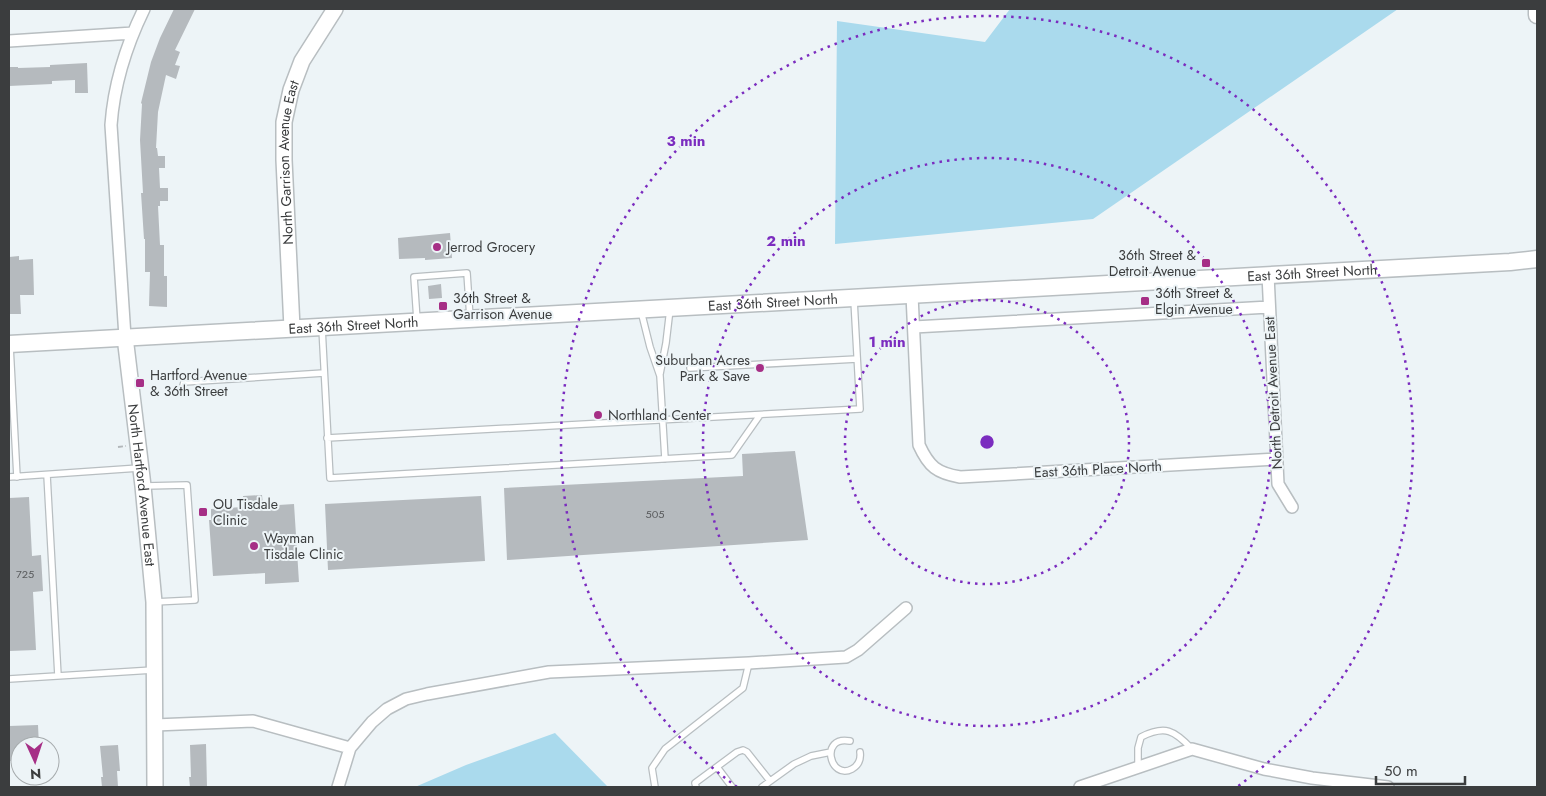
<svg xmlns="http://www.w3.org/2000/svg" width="1546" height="796" viewBox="0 0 1546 796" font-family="Jost,sans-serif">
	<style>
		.green { fill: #aadaed }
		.building { fill: #b5babe }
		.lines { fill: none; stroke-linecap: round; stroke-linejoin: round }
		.service-casing { stroke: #b8bec1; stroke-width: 8 }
		.minor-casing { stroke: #b8bec1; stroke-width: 14 }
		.tertiary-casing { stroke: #b8bec1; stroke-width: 18 }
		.secondary-casing { stroke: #b8bec1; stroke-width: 19 }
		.path { stroke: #b2b7ba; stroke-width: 2; stroke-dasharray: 5 2.5; stroke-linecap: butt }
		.service { stroke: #fff; stroke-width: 5.5 }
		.minor { stroke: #fff; stroke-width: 11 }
		.tertiary { stroke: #fff; stroke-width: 15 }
		.secondary { stroke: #fff; stroke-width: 16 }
		.ring { fill: none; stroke: #7b2cbf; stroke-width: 2.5; stroke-dasharray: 2.5 5 }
		.poi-dot { fill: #a62f86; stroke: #edf4f7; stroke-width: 2 }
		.labels { text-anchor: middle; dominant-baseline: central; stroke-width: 4; stroke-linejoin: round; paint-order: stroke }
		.number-label { font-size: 11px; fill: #5a5c5e }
		.street-label { font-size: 14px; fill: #3b3d3e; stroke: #edf4f7 }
		.poi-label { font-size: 14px; fill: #3b3d3e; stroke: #edf4f7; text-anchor: start }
		.centre { fill: #7b2cbf; stroke: #edf4f7; stroke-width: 2.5 }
		.ring-label { font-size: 15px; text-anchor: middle; font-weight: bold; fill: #7b2cbf; stroke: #edf4f7; stroke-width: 4; stroke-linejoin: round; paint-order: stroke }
	</style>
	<rect width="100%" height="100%" fill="#edf4f7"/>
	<!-- green -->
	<path class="green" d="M1010 9H1398L1093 219 835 244 837 21 985 42Z
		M555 733 608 787H415L466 765Z"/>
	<!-- building -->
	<path class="building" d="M174 9H195L175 50 180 52 175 65 180 66 176 79 166 75 158 112 156 148H157L158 156H165V168H159L160 188H168V201H160V206H158L160 245H164V276H167V307L149 306 150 272H145V239H144L141 193H143L140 140 142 104 141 103 151 62 160 38Z
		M87 63 88 93H75V80L52 81V84L9 86V67H18V68L50 67V65Z
		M450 233 452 258 425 260V258L399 259 398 238Z
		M19 256V260L33 259 34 295H20L21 314H9V257Z
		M441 284 442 298 429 299 428 286Z
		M795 451 808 540 507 560 504 488 743 476 742 454Z
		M262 495 263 506 294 504 299 582 265 584V573L213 576 209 520H211V509L243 507V496Z
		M481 496 485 561 328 570 325 504Z
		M29 497 32 556 41 555 43 591 33 592 36 650 9 651V498Z
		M38 725 39 746H20V761H9V726Z
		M206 744 207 787H190L189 777H191L190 745Z
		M118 745 120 771H117L118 787H102L101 777H103L100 746Z"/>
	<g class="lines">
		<!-- service casing -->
		<g class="service-casing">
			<path id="service" d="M641 311 650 347 660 376 665 459
				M417 320 414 277 467 273 470 318
				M322 328 330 478 732 455 760 415
				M10 346 17 477
				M690 368 857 359
				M660 374 666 343 670 309
				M182 389 184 382 324 373
				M327 438 860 409 854 300
				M47 475 58 676
				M9 477 139 468
				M145 486 187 485 195 600 154 602
				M9 679 153 670
				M850 741C819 735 830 781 852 769 859 765 861 759 860 752
				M717 767 732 787
				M1138 767V748L1141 737C1165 725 1174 730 1192 749
				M655 787 652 768 665 749 743 688 749 663
				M696 787 695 783 737 752 743 750 747 752 770 781
				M762 787 794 764 811 756 831 752"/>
		</g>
		<!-- minor casing -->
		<g class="minor-casing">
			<path id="minor" d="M9 41 133 33
				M1268 275 1278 484 1292 507
				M912 295 919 445C929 467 937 473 960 477L1276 459
				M914 327 1269 307
				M125 337 111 125C114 83 126 46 144 9
				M155 725 253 721 350 748
				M338 787 350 748 372 722 387 709 406 699 427 694 549 672 749 663 846 657 858 650 906 608
				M1080 787 1192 749 1264 769 1312 778 1388 787"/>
		</g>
		<!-- tertiary casing -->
		<g class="tertiary-casing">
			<g id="tertiary">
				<path id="s1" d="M292 328 284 160V122L291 90 302 61 335 9"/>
				<path id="s2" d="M125 337 143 486 154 602 155 787"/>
			</g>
		</g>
		<!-- secondary casing -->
		<g class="secondary-casing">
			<g id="secondary">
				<path d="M1537 9V15"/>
				<path id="s3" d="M9 344 1510 262 1537 259"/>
			</g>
		</g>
		<!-- path -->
		<path class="path" d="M118 447 126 446"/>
		<!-- service -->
		<use href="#service" class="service"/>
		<!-- minor -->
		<use href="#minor" class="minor"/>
		<!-- tertiary -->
		<use href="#tertiary" class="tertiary"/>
		<!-- secondary -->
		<use href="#secondary" class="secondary"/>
	</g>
	<!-- distance rings -->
	<g class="ring">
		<circle cx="987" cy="442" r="142"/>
		<circle cx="987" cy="442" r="284"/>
		<path d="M737 787A426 426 0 1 1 1237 787"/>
	</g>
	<!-- markers -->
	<g class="poi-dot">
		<circle cx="437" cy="247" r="5"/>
		<rect x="1201" y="258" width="10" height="10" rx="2.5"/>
		<rect x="1140" y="296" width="10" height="10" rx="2.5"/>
		<rect x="438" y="301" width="10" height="10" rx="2.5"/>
		<circle cx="760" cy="368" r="5"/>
		<rect x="135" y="378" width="10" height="10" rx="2.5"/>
		<circle cx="598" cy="415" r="5"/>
		<rect x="198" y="507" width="10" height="10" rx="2.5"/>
		<circle cx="254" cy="546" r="5"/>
	</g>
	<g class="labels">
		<!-- number labels -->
		<g class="number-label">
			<text x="655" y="514">505</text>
			<text x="25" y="574">725</text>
		</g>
		<!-- street labels -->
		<g class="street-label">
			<text stroke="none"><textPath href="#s1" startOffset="166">North Garrison Avenue East</textPath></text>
			<text stroke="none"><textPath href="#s3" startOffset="1305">East 36th Street North</textPath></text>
			<text stroke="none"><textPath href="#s3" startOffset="765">East 36th Street North</textPath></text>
			<text stroke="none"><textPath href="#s3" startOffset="345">East 36th Street North</textPath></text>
			<text transform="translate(1273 393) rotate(-93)">North Detroit Avenue East</text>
			<text transform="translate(1098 469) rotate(-3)">East 36th Place North</text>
			<text stroke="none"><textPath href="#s2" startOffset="149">North Hartford Avenue East</textPath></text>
		</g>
		<!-- poi labels -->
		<g class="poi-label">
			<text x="447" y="247">Jerrod Grocery</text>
			<text x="1196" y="255" text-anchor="end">36th Street &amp;<tspan x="1196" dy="16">Detroit Avenue</tspan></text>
			<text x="1155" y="293">36th Street &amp;<tspan x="1155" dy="16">Elgin Avenue</tspan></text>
			<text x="453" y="298">36th Street &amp;<tspan x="453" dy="16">Garrison Avenue</tspan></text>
			<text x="750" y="360" text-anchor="end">Suburban Acres<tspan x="750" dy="16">Park &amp; Save</tspan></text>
			<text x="150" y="375">Hartford Avenue<tspan x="150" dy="16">&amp; 36th Street</tspan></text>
			<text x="608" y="415">Northland Center</text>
			<text x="213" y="504">OU Tisdale<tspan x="213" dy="16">Clinic</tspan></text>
			<text x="264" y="538">Wayman<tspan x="264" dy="16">Tisdale Clinic</tspan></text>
		</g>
	</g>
	<circle cx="987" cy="442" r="8" class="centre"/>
	<g class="ring-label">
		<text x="686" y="146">3 min</text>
		<text x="786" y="246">2 min</text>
		<text x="887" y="347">1 min</text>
	</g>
	<!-- border -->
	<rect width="1546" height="796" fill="none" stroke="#3b3d3e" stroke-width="20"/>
	<!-- north arrow -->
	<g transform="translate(35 761) rotate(177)"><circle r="24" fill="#edf4f7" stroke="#a6abad"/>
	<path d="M0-4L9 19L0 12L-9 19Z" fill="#a62f86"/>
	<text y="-8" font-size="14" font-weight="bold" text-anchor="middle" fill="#3b3d3e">N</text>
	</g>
	<!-- scale -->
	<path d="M1376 776v8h89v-8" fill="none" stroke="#3b3d3e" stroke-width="2.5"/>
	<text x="1384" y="776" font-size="15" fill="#3b3d3e" stroke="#edf4f7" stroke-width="4" paint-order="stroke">50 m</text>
</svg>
